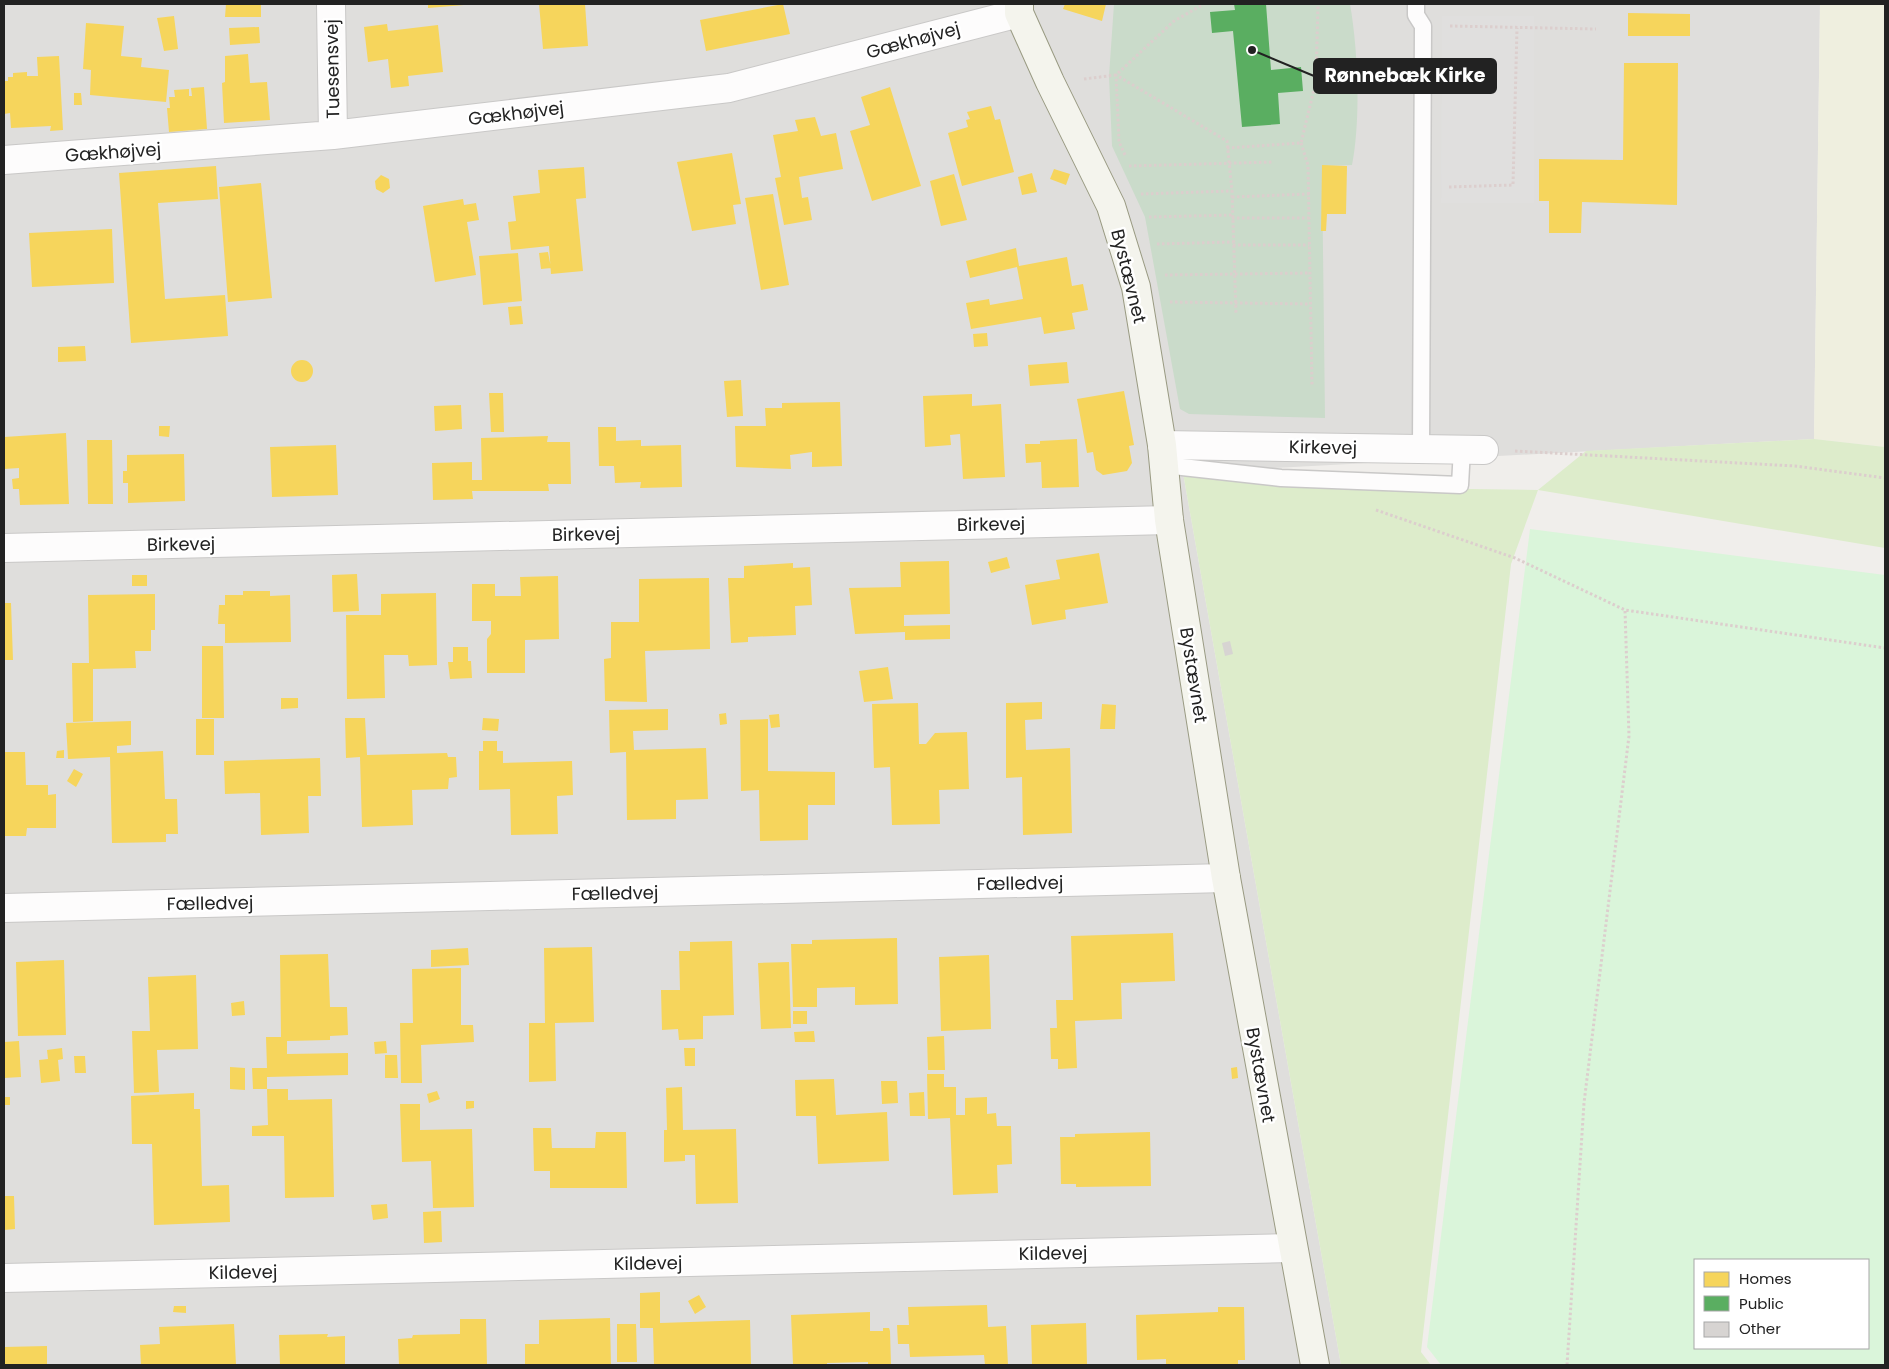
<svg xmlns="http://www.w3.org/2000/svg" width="1889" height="1369" viewBox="0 0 1889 1369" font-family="Poppins,sans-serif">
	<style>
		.residential { fill: #dfdedc }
		.farmland { fill: #efefdf }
		.grass { fill: #ddeccb }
		.cemetery { fill: #cadbca }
		.park { fill: #daf5da; fill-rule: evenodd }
		.parking { fill: #e0dfde }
		.homes { fill: #f6d55c }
		.public { fill: #5aae61 }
		.building { fill: #d7d4d2 }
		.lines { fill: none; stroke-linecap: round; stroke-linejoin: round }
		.lane-casing { stroke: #c9c8c7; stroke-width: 19 }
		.street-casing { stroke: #c9c8c7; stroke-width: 30 }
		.secondary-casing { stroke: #999a82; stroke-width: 30 }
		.path { stroke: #dccecd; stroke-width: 3; stroke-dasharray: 2.5 2.5; stroke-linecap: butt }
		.lane { stroke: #fdfcfc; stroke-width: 16 }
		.street { stroke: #fdfcfc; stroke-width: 28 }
		.secondary { stroke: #f4f4ed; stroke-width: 28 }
		.labels { text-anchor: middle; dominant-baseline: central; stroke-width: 5; stroke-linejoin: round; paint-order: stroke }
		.street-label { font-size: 18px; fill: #222; stroke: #fff }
		.leader { fill: none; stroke: #222; stroke-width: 2 }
		.callout-dot { fill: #222; stroke: #fff; stroke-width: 2 }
		.callout { fill: #222; stroke: #222; stroke-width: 2 }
		.callout-label { font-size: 19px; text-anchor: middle; font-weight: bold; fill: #fff }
	</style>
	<rect width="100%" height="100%" fill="#f0eeeb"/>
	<!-- residential -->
	<path class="residential" d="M4 4H1820L1814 439 1183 473 1341 1365H4Z"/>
	<!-- farmland -->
	<path class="farmland" d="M1820 4H1885V447L1814 439Z"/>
	<!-- grass -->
	<path class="grass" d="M1814 439 1885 447V548L1538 490 1511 564 1421 1352 1431 1365H1341L1183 473 1327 487 1538 490 1586 451Z"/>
	<!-- cemetery -->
	<path class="cemetery" d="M1114 4H1350C1358 49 1361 120 1352 165L1322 166 1325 418 1189 414 1180 409 1145 217 1112 146 1109 76Z"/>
	<!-- park -->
	<path class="park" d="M1530 529 1885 575V1365H1441L1427 1347ZM1695 1260H1868V1348H1695Z"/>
	<!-- parking -->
	<path class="parking" d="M1442 16H1534V203H1441Z"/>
	<!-- homes -->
	<path class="homes" d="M226 4H261V17H225Z
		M428 4H464V5L428 8Z
		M539 4H585L588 46 543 49Z
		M783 4 790 34 706 51 700 20Z
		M1065 4H1106L1102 21 1063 9Z
		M1628 13 1690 14V36H1628Z
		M174 16 178 49 164 51 157 18Z
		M86 23 124 26 121 56 142 58 141 67 169 70 166 102 90 95 91 70 83 69Z
		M387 24 388 31 438 25 443 72 408 76 409 86 391 88 388 59 368 62 364 27Z
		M259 27 260 43 230 45 229 28Z
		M248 54 250 83 267 82 270 120 224 123 222 83 225 82V56Z
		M59 56 63 130 50 131 51 126 11 128 10 113 4 114V81H8V77H13V73L27 72V76H38L37 57Z
		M1624 63H1678L1677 205 1582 202 1581 233H1549V201H1539V159L1623 160Z
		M204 87 207 129 169 132 167 108H170L169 97H175L174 90 189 89V96H192L191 88Z
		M890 87 921 186 872 201 850 131 870 125 861 97Z
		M74 93H81L82 105H74Z
		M991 106 995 120 1000 119 1014 172 962 186 948 133 968 127 966 120 970 119 967 112Z
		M815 117 821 136 836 133 843 169 799 177 802 198 808 197 812 220 784 225 775 178 781 177 773 135 798 131 795 120Z
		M732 153 741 204 733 205 736 224 692 231 677 162Z
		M1322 165 1347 166 1346 214H1327L1326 231H1321Z
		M216 166 218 199 158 203 165 299 225 295 228 336 131 343 119 173Z
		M584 167 586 198 576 199 583 271 551 274 549 246 511 250 508 222 516 221 513 196 540 193 538 170Z
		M1054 169 1070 174 1066 185 1050 179Z
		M1032 173 1037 192 1022 195 1018 177Z
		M954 174 967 220 941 226 930 181Z
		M381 175 389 179 390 188 383 193 376 189 375 181Z
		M261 183 272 298 228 302 219 187Z
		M773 194 789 285 761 290 745 198Z
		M463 199 464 205 476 203 479 220 467 222 476 275 435 282 423 206Z
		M112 229 114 283 32 287 29 233Z
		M1016 248 1019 266 1067 257 1072 286 1083 284 1088 310 1072 313 1075 329 1044 334 1041 317 971 329 966 303 989 299 990 305 1023 299 1017 267 970 278 966 261Z
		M548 252 551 268 541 269 539 253Z
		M518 253 522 301 483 305 479 256Z
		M521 306 523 324 510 325 508 307Z
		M987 333 988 346 974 347 973 334Z
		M85 346 86 361 58 362V347Z
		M291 371a11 11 0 1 1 22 0a11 11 0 1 1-22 0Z
		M1067 362 1069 383 1030 386 1028 365Z
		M741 380 743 416 727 417 724 381Z
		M1124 391 1134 445 1129 446 1132 463 1127 471 1103 475 1096 470 1093 452 1087 453 1077 399Z
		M489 393H503L504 432H491Z
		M972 394V406L1001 404 1005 477 963 479 960 434 950 435 951 445 925 447 923 396Z
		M840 402 842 466 812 467V452L790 455 791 469 736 467 735 426H766L765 408H782V403Z
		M461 405 462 429 435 431 434 406Z
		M159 426H170L169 437 159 436Z
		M598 427H616V441L641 440V446L681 445 682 487 640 488 641 482 615 483 614 466H599Z
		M66 433 69 504 20 505 19 489H13L12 479 19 478V468L4 469V437Z
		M548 436 547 442H570L571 484H548L549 491H472L473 499 433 500 432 463 472 462V480H482L481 438Z
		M1077 439 1079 487 1042 488 1041 462 1026 463 1025 444H1040V441Z
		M87 440H112L113 504H88Z
		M336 445 338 495 272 497 270 447Z
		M184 454 185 501 128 503V483H123V471H127V455Z
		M1099 553 1108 603 1065 610 1066 619 1032 625 1025 585 1060 579 1056 560Z
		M1007 557 1010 568 991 573 988 562Z
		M949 561 950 614 904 615V626L950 625V639L905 640V632L855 634 849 588 901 587 900 562Z
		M793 563V568L810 567 812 605 795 606 796 635 748 637V642L731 643 728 578H744V566Z
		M357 574 359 611 333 612 332 575Z
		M132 575H147V586H132Z
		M558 576 559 639 525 640V673H487V639L491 634V621H472V584H495V596H521L520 577Z
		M709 578 710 649 645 651 647 702 605 701 604 659 611 658V622H639V579Z
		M243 591H270V596L290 595 291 642 225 643V624H218L219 605H225V595H243Z
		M436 593 437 665 409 666 408 655H384L385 698 347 699 346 615H381V594Z
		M155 594V630H151V651H135L136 668 93 669V721L73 722 72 663H89L88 595Z
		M4 603H11L13 660H4Z
		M202 646H223L224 718H202Z
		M453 647H468V661H471L472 678 450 679 448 662H453Z
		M888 667 893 699 864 702 859 671Z
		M281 698H298V708L281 709Z
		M1042 702V719L1025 720 1026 750 1070 748 1072 833 1023 835 1022 777 1006 778V703Z
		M918 703 919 744H926L935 733 967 732 969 789 939 790 940 824 892 825 890 767 874 768 872 704Z
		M1102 704 1116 705 1115 729H1100Z
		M668 709V730L633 731 634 750 706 748 708 799 676 800V819L627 820 626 752 610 753 609 710Z
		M726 713 727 724 720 725 719 714Z
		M779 714 780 727 771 728 769 715Z
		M345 718H365L367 755 447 753 448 757H456L457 777 449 778 448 789 412 790 413 825 362 827 360 757 346 758Z
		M483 718 499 719 498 731 482 730Z
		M196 719H214V755H196Z
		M768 719V771L835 772V805H808V840L760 841 759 790 741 791 740 720Z
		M131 721V745L117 746V753L163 751 165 799H177L178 834H166V842L112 843 110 757 68 759 66 723Z
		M483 741H497V751H503V763L572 761 573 795 557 796 558 834 511 835 510 789 479 790V751H483Z
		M64 750V758H56L57 751Z
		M4 752H25L26 785H48V795L56 794V828H27L26 836H4Z
		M320 758 321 796H308L309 833 261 835 260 793 225 794 224 761Z
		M74 769 83 774 76 787 67 781Z
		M1173 933 1175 981 1121 983 1122 1019 1075 1021 1077 1068 1058 1069V1059H1051L1050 1028H1057L1056 1000H1073L1071 936Z
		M897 938 898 1004 855 1005V987L817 988V1007H793L791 944H812V940Z
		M732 941 734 1015 703 1016V1039L679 1040 678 1029 662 1030 661 990H680L679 951H690V942Z
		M592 947 594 1022 555 1023 556 1081 529 1082V1023H545L544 948Z
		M468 948 469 965 431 967V950Z
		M328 954 330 1007H347L348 1035 330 1036V1040L287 1041V1054L348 1053V1075L267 1077V1089H253L252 1068H267L266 1037H281L280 955Z
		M989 955 991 1029 941 1031 939 957Z
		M64 960 66 1035 18 1036 16 962Z
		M789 962 791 1028 761 1029 758 963Z
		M461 968V1025H473L474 1042 421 1045 422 1083H401L400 1023H413L412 969Z
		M196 975 198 1049 157 1050 159 1092 134 1093 132 1031H150L148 977Z
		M244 1001 245 1015 232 1016 231 1003Z
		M793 1011H807V1024H793Z
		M814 1031 815 1042H795L794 1032Z
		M944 1036 945 1070H928L927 1037Z
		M19 1041 21 1077 4 1078V1042Z
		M386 1041 387 1053 375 1054 374 1042Z
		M62 1048 63 1059 58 1060 60 1081 41 1083 39 1060 48 1059 47 1050Z
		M684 1048H695V1066H685Z
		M385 1055H397L398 1078H385Z
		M74 1056H85L86 1073H75Z
		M230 1067 245 1068V1090L230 1089Z
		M1237 1067 1238 1078 1232 1079 1231 1068Z
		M927 1074H944V1087H956V1115H965V1098L987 1097V1114L996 1113 997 1126H1011L1012 1164 997 1165 998 1193 953 1195 950 1118 928 1119Z
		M834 1079 836 1115 887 1112 889 1161 818 1164 816 1116H796L795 1080Z
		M881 1081H897L898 1103 882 1104Z
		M682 1087 683 1130 736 1129 738 1203 696 1204 695 1155H685V1161L664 1162V1130H667L666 1088Z
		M267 1089H288V1100L332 1099 334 1197 285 1198 284 1136H252V1126L268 1125Z
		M437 1091 440 1099 429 1103 427 1094Z
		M924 1092 925 1116H910L909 1093Z
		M194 1093V1109H200L202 1186 229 1185 230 1222 154 1225 152 1144H132L131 1096Z
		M4 1097H10V1105H4Z
		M466 1101H474V1108L466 1109Z
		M400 1104H420V1130L472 1129 474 1207 433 1208 431 1161 402 1162Z
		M533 1128H551L552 1148H595L596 1132H626L627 1188H550V1171H534Z
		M1150 1132 1151 1186 1076 1187V1184H1061L1060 1137H1075V1134Z
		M4 1196H14L15 1229 4 1230Z
		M387 1204 388 1218 373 1220 371 1205Z
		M441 1211 442 1242 424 1243 423 1212Z
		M660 1292V1323L750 1320 751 1365H654L653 1328H640V1293Z
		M699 1295 706 1307 695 1314 688 1301Z
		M987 1305 988 1327 1006 1326 1008 1365H985L984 1355 910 1357 909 1344H898L897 1325H909L908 1307Z
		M174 1306H186V1313L173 1312Z
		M1218 1307H1244L1245 1360H1238V1365H1166V1359L1137 1360 1136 1315 1218 1312Z
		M870 1312V1331H883V1328H889L890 1331 891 1365H868V1362L827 1363V1365L793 1364 791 1315Z
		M610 1318 611 1365H525V1344H539V1320Z
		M460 1319H486L487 1365H399L398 1339 412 1338 413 1335 460 1334Z
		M1086 1323 1087 1365H1032L1031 1325Z
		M234 1324 236 1365H141L140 1345 160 1344 159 1327Z
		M617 1324H636L637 1362H617Z
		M328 1334 327 1337 345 1336V1365H280L279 1335Z
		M47 1346V1365H4V1347Z"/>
	<!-- public -->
	<path class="public" d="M1234 4H1266L1271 70 1301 67 1303 91 1278 93 1280 124 1242 127 1233 31 1212 33 1210 12 1235 10Z"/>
	<!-- building -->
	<path class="building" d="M1230 641 1233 654 1225 656 1222 643Z"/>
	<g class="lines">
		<!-- lane casing -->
		<g class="lane-casing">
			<path id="lane" d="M1416 4V15L1423 26 1421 448
				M1164 465 1281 478 1460 485 1462 449"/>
		</g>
		<!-- street casing -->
		<g class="street-casing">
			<path id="street" d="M331 4 333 135
				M4 160 333 135 729 88 1019 13
				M1162 445 1484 450
				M4 548 1169 520
				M4 908 1226 878
				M4 1278 1292 1248"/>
		</g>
		<!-- secondary casing -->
		<g class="secondary-casing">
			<path id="secondary" d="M1019 4V13L1050 82 1111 206 1136 287 1162 445 1169 520 1226 878 1315 1365"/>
		</g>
		<!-- path -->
		<path class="path" d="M1450 26 1596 29
			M1084 79 1116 75 1174 21 1204 4
			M1316 81 1397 76
			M1301 143 1308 165 1312 386
			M1227 148 1301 143 1316 81 1318 4
			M1125 155 1119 142 1116 75 1227 141 1232 191 1236 314
			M1129 166 1274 162
			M1449 187 1513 185 1517 28
			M1141 194 1232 191
			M1232 197 1309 194
			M1149 217 1233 215
			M1232 218H1309
			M1157 244 1233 242
			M1233 245H1309
			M1165 275 1309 273
			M1170 302 1310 304
			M1515 451 1795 466 1885 478
			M1376 510 1515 558 1625 610 1885 648
			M1567 1365 1584 1103 1629 736 1625 610"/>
		<!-- lane -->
		<use href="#lane" class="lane"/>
		<!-- street -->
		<use href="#street" class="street"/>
		<!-- secondary -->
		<use href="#secondary" class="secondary"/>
	</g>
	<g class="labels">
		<!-- street labels -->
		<g class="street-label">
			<text transform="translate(913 40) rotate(-15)">Gækhøjvej</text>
			<text transform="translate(332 69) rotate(-91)">Tuesensvej</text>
			<text transform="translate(516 113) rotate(-7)">Gækhøjvej</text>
			<text transform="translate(113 152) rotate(-4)">Gækhøjvej</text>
			<text transform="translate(1129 276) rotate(76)">Bystævnet</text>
			<text transform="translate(1323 447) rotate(1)">Kirkevej</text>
			<text transform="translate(991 524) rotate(-1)">Birkevej</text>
			<text transform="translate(586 534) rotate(-1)">Birkevej</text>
			<text transform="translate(181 544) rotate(-1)">Birkevej</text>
			<text transform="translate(1194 675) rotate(81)">Bystævnet</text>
			<text transform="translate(1020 883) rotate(-1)">Fælledvej</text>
			<text transform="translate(615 893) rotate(-1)">Fælledvej</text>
			<text transform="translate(210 903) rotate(-1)">Fælledvej</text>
			<text transform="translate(1261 1075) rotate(80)">Bystævnet</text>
			<text transform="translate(1053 1253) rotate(-1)">Kildevej</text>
			<text transform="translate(648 1263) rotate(-1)">Kildevej</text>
			<text transform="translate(243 1272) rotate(-1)">Kildevej</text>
		</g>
	</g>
	<!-- callouts -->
	<path class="leader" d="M1252 50L1314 76"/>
	<circle class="callout-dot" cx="1252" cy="50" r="5"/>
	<rect class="callout" x="1314" y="59" width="182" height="34" rx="5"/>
	<g class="callout-label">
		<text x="1405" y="82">Rønnebæk Kirke</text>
	</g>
	<!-- border -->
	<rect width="1889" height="1369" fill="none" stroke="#222222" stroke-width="10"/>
	<!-- legend -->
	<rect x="1694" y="1259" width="175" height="90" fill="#ffffff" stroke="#a7a7a7"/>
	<rect x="1704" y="1272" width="25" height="15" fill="#f6d55c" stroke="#a7a7a7"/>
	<text x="1739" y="1284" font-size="15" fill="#222222">Homes</text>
	<rect x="1704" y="1296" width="25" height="15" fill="#5aae61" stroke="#a7a7a7"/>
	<text x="1739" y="1309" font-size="15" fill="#222222">Public</text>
	<rect x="1704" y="1322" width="25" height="15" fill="#d7d4d2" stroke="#a7a7a7"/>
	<text x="1739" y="1334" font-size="15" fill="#222222">Other</text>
</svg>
